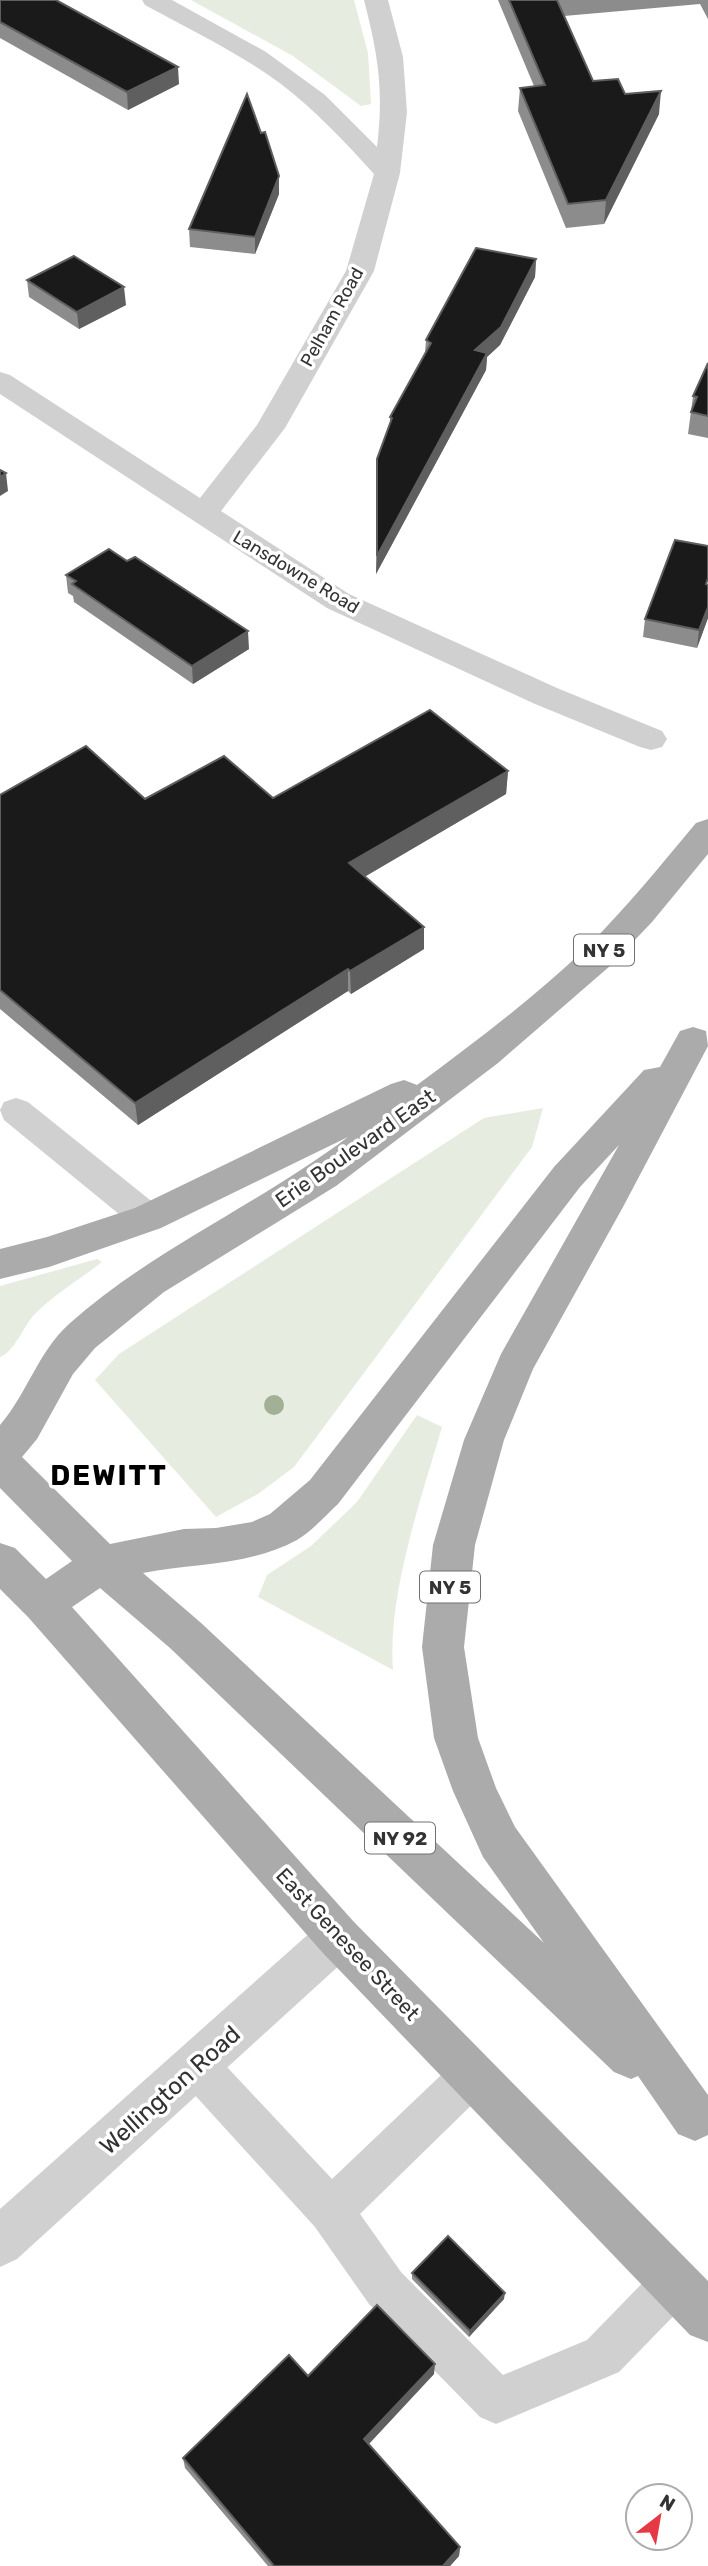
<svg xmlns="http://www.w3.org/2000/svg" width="708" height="2566" viewBox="0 0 708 2566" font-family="Rubik,sans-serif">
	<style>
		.green { fill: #e6ecdf }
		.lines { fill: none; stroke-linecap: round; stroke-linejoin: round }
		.lane { fill: #d0d0d0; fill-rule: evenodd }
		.street { fill: #d0d0d0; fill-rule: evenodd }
		.primary { fill: #ababab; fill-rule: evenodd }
		.tree { fill: #a2b095 }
		.wall { fill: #8c8c8c }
		.shaded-wall { fill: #5f5f5f }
		.building { fill: #1a1a1a; stroke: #5f5f5f; stroke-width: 2 }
		.labels { text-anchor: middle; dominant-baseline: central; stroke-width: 7; stroke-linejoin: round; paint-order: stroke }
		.far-street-label { font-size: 18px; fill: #333; stroke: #fff }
		.shield { fill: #fff; stroke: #707070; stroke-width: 2 }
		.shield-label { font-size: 19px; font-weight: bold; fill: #333 }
		.street-label { font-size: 21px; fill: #333; stroke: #fff }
		.near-street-label { font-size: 24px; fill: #333; stroke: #fff }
		.district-label { font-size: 28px; font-weight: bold; letter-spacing: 2px; fill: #000; stroke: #fff }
	</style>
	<rect width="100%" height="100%" fill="#fff"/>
	<!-- green -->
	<path class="green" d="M191 0H354L368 53 371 104 361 106 293 56Z
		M543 1108 532 1147 294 1467 258 1494 216 1517 95 1380 119 1354 484 1118Z
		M97 1259 102 1262C79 1280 53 1295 33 1316 23 1328 14 1352 0 1357V1286Z
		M417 1415 442 1427C421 1499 387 1596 393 1670L258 1597 267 1575 311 1546 357 1502Z"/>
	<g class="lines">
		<!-- lane -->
		<path class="lane" d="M16 1098 28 1102 160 1208 165 1218 160 1228 148 1231 136 1228 4 1120 0 1110 4 1102Z
			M197 2045 212 2051 332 2179 458 2059 473 2053 488 2059 494 2074 488 2089 360 2214 401 2272 503 2375 587 2340 659 2266 675 2259 691 2266 698 2282 691 2298 619 2372 496 2424 480 2417 369 2304 315 2227 182 2081 176 2066 182 2051Z"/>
		<!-- street -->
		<path class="street" d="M142 0H172L266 52 325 95 377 147C384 89 378 55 364 0H388L403 57 407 112 400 173 374 271 285 428 221 511 349 594 557 688 662 731 667 739 662 747 651 750 640 747 535 704 327 608 0 394V372L10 375 200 498 257 425 346 271 374 174C345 142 315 110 281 84 239 53 191 30 145 5Z
			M338 1915 354 1922 361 1937 354 1952 17 2259 0 2267V2209L322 1922Z"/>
		<!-- primary -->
		<path class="primary" d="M708 819V854L652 922 610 966 498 1063 336 1186 164 1292 95 1348 73 1374 37 1439 22 1457 110 1544 184 1529 216 1528 252 1522 270 1514 310 1480 554 1167 644 1070 660 1067 680 1031 693 1027 706 1031 708 1046 623 1207 533 1369 504 1440 475 1545 464 1647 478 1738 496 1788 515 1827 708 2095V2135L695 2141 678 2134 638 2076 631 2079 614 2072 170 1648 100 1588 72 1607 354 1922 708 2281V2342L690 2335 322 1952 28 1617 0 1589V1543L15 1548 46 1579 72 1561 0 1488V1425C27 1394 38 1352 69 1324 153 1249 258 1205 348 1137L161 1228 49 1267 0 1279V1249L47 1237 135 1208 391 1084 404 1080 417 1085C475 1042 535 997 587 947 626 908 661 865 696 823ZM619 1145 501 1354 464 1440 433 1545 422 1647 434 1738 453 1791 483 1857 544 1943 200 1622 143 1573C195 1563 249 1566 297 1540 312 1531 325 1516 338 1504L580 1187Z"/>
	</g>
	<!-- trees -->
	<circle class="tree" cx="274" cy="1405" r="10"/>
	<!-- wall -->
	<path class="wall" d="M0 0 179 84 128 110 0 38Z
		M498 0H708V19L700 4 564 16 593 81 625 94 659 114 604 224 566 228 518 111 520 88 534 86Z
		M261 133 279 176V194L255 254 190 247 189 229Z
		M536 259 535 277 500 345 487 357 486 370 376 574 377 459 390 423V417L425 353 426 340Z
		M27 280 126 305 79 329 29 297Z
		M708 363V438L688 434 693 396Z
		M66 575 249 649 193 684 74 602 73 596 68 593Z
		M708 618 697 648 643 637 645 619Z
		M508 771 506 794 365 876 424 949 351 994 348 991 138 1125 0 1009V795L145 799 273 798Z
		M412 2273 504 2299 469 2337 412 2279Z
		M434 2374 369 2444 460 2547 459 2556 450 2566H268L185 2468 183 2458 308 2376Z"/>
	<!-- shaded-wall -->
	<path class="shaded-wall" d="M178 67 179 84 128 110 127 92Z
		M661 91 659 114 604 224 606 200Z
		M279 176V194L255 254V237Z
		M536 259 535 277 500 345 487 357 486 370 376 574 377 556 475 350Z
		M124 287 126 305 79 329 77 312Z
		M6 473 8 491 0 496V477Z
		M708 607V618L697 648 699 630Z
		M248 631 249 649 193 684 192 666Z
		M508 771 506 794 349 886V863Z
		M424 927V949L351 994 350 971Z
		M348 969V991L138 1125 135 1103Z
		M505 2293 504 2299 469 2337 470 2331Z
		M435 2364 434 2374 364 2449V2439Z
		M460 2547 459 2556 450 2566H443Z"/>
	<!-- building -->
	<path class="building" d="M0 0H56L178 67 127 92 0 22Z
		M509 0H557L593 81 618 79 625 94 661 91 606 200 568 204 520 88 545 85Z
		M247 94 261 133 265 132 279 176 255 237 189 229Z
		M476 248 536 259 501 327 475 350 487 353 377 556V459L392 418 390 417 431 343 426 340Z
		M74 256 124 287 77 312 27 280Z
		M708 363V416L691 412 697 397 693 396Z
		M0 470 6 473 0 477Z
		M675 540 708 546V578L706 584 708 585V607L699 630 645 619Z
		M109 549 127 561 135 557 248 631 192 666 72 584 76 581 66 575Z
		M430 710 508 771 349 863 424 927 350 971 348 969 135 1103 0 990V795L86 746 145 799 224 756 273 798Z
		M448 2236 505 2293 470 2331 412 2273Z
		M377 2305 435 2364 364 2439 460 2547 443 2566H274L183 2458 289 2355 308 2376Z"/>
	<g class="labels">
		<!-- far-street labels -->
		<g class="far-street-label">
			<text transform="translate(332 317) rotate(-61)">Pelham Road</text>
			<text transform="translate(296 572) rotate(31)">Lansdowne Road</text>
		</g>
		<!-- shield labels -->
		<g class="shield">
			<rect x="574" y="934.5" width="60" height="31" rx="5"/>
			<rect x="420" y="1571.5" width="60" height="31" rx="5"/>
			<rect x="365" y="1822.5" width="70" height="31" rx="5"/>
		</g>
		<g class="shield-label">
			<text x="604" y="950">NY 5</text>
			<text x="450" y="1587">NY 5</text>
			<text x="400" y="1838">NY 92</text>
		</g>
		<!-- street labels -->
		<g class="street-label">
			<text transform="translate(355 1148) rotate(-35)">Erie Boulevard East</text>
			<text transform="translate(348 1944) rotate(47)">East Genesee Street</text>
		</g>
		<!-- near-street labels -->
		<g class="near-street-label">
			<text transform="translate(170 2090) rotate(-42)">Wellington Road</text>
		</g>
		<!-- district labels -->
		<g class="district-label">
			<text x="109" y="1475">DEWITT</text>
		</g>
	</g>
	<!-- north arrow -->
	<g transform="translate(659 2517) rotate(31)"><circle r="33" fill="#ffffff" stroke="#adadad" stroke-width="2"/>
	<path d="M0-5L12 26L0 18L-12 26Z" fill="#e63946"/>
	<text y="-10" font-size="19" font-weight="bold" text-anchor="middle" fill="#333333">N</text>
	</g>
</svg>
